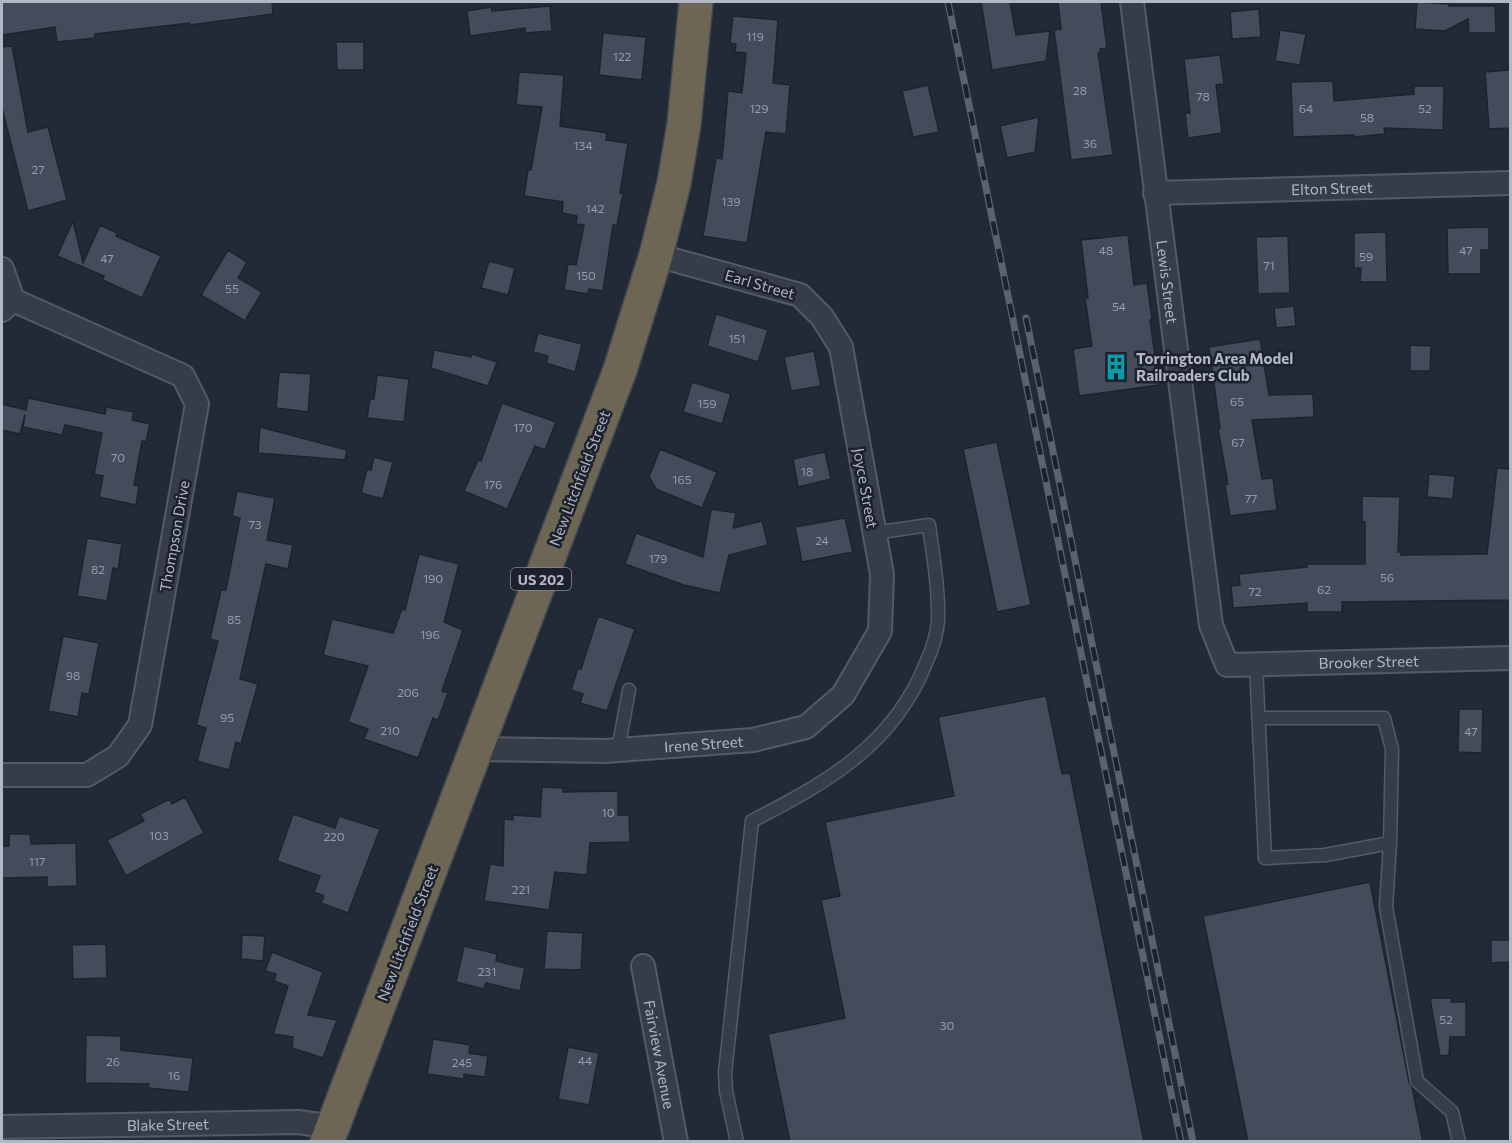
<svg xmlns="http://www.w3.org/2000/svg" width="1512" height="1143" viewBox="0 0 1512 1143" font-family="Commissioner,sans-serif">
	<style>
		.building { fill: #444c5c; stroke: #1e232f; stroke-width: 1.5 }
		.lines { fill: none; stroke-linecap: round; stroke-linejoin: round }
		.lane-casing { stroke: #545a66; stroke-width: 15 }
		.street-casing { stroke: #545a66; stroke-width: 26 }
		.highway-casing { stroke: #414753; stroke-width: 36 }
		.lane { stroke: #363c48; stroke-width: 12 }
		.street { stroke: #363c48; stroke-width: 22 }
		.highway { stroke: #6d6654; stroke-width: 33 }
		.rail-casing { stroke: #5b6171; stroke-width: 7 }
		.rail { stroke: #1c212d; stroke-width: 4.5; stroke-dasharray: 14; stroke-linecap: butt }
		.labels { text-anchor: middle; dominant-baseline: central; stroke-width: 5; stroke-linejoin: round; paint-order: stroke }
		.number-label { font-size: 12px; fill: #969caa }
		.shield { fill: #1c212d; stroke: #848a97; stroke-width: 1.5 }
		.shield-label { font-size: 14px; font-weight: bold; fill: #b1b7c4 }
		.street-label { font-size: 15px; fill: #b1b7c4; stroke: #1c212d }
		.poi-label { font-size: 15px; font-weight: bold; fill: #b1b7c4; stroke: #1c212d; text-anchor: start }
	</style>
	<rect width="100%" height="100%" fill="#232a37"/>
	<!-- building -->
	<path class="building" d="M2 2H272L273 14 190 25V23L95 34V38L57 42 55 27 2 35Z
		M981 2H1010L1016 35 1050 31 1046 61 992 70Z
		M1058 2H1101L1107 48 1100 49 1101 53H1098L1113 155 1071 160 1054 30 1061 29Z
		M1417 2 1449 4V6H1495L1496 33H1469L1468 19 1445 31 1415 29Z
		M550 6 552 31 525 33V28L470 36 467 11 491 7 492 11Z
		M1259 9 1261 37 1232 39 1230 12Z
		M733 16 778 20 773 83 790 85 786 134 766 132 747 243 703 236 716 158 722 159 728 91 742 93 746 53 735 52 736 44 730 43Z
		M1280 30 1306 34 1300 65 1275 61Z
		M603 33 646 37 642 80 599 75Z
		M336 42H364V70H337Z
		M12 46 28 132 48 127 67 200 28 211 2 108V47Z
		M1220 55 1224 84 1216 85 1222 133 1188 138 1185 113H1190L1184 59Z
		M1510 70V128L1489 129 1485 72Z
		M519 72 564 75 560 126 607 133 606 140 628 143 620 193 623 194 617 225H613L603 291 589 289 588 294 564 290 568 264 576 265 584 225 576 224 577 216 562 213 563 202 524 196 528 170H531L542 107 516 105Z
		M1333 81 1334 101 1414 94V86H1444L1443 130 1384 128 1385 134 1354 137V135L1293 137 1291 82Z
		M928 85 939 132 913 137 902 91Z
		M1039 117 1035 152 1007 158 1000 126Z
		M73 221 83 263 100 225 117 233 116 236 161 256 142 298 103 280 104 276 57 256Z
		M1489 227V250H1481V274H1448L1447 228Z
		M1386 232 1387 282H1360L1361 268H1354V233Z
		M1128 235 1134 285 1147 283 1152 319 1150 320 1159 385 1079 396 1073 349 1092 346 1085 298H1088L1081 240Z
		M1288 236 1290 293 1258 294 1256 237Z
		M228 250 247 262 238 278 262 292 245 321 201 295Z
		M489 261 515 268 508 295 481 288Z
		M1294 306 1296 326 1276 328 1274 308Z
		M716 314 768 330 758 362 707 346Z
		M538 333 582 344 575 372 546 363 548 356 533 352Z
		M1260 339 1269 395 1313 394 1314 417 1252 420 1262 479 1273 478 1277 510 1230 516 1225 485 1228 484 1218 429 1220 428 1209 347Z
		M1410 345 1431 346 1430 371H1410Z
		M434 350 471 357 472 354 497 362 488 386 431 368Z
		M814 351 821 386 791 391 784 357Z
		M279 372 311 374 308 412 276 408Z
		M377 375 409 379 404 422 367 418 370 399H374Z
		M692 382 731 394 722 424 683 412Z
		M28 398 105 414 106 407 134 412 132 420 150 424 146 442 142 441 134 485 139 486 136 505 99 497 103 476 94 474 102 433 65 425 62 435 23 427 25 415 20 434 2 430V404L26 410Z
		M502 403 556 422 545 450 535 446 507 509 464 491 478 460 481 461Z
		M260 427 347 450 345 460 258 453Z
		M997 442 1031 605 997 612 963 449Z
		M660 449 717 472 702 508 656 489 649 477Z
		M825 452 831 479 798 487 793 459Z
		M374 457 393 462 383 499 361 493 367 469 371 470Z
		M1497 468 1510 469V600L1342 602V612H1307V603L1233 608 1231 586 1240 585 1239 574 1307 567V564H1365V522H1362V496L1400 497 1398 552H1401V555L1487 554Z
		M1429 474 1455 476 1453 499 1427 497Z
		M237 491 275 498 267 540 293 545 288 569 266 564 240 679 258 684 241 744 236 742 229 770 197 761 206 728 196 725 218 641 210 639 221 590H226L240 518 232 516Z
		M711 509 736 513 733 528 762 521 768 545 729 555 720 593 684 585 625 564 636 533 703 557Z
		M845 518 853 552 802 562 795 527Z
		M87 538 122 544 118 569 113 568 107 601 77 596Z
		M419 554 459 564 444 622 463 630 442 691 448 693 438 720 433 718 418 758 364 739 368 729 348 722 368 666 323 655 332 619 393 633 402 609 405 610Z
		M598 616 635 629 607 711 580 703 583 694 571 690 578 668 581 669Z
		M63 636 99 643 89 694 82 693 78 717 48 711Z
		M1046 696 1062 774 1070 773 1144 1142H790L768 1034 845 1018 821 900 840 896 825 822 954 796 938 717Z
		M1459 709H1483L1482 753 1458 752Z
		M542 787 563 788V792L618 791V815H629L630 842 590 843 587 875 555 872 549 910 484 901 490 864 503 866 504 819 513 820V815L540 817Z
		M185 797 204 833 126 876 107 840 144 821 140 814 170 799 172 804Z
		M293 814 335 828 339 816 380 829 348 913 321 903 324 896 314 892 320 876 277 861Z
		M9 834H30L31 844 76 843 77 886 47 887V877L2 878V846H9Z
		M1370 882 1409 1082 1412 1087 1423 1142H1248L1203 916Z
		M547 931 583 933 581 970 544 969Z
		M242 935 265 936 263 961 241 959Z
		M1491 940H1510V962L1491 963Z
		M106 944 107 978 73 979 72 945Z
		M464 946 497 954 496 961 525 968 520 991 486 983 484 989 456 982Z
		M272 952 323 972 308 1015 337 1020 323 1058 292 1048 293 1037 273 1034 288 986 274 981 276 974 265 971Z
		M1430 998H1452L1451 1002H1466V1037H1450L1449 1055 1440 1056Z
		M86 1035 121 1036V1050L193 1058 189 1092 148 1088 149 1084 85 1083Z
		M433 1039 470 1045 469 1053 488 1056 485 1077 464 1074V1079L427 1074Z
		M568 1047 599 1053 589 1105 558 1099Z"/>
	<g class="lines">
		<!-- lane casing -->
		<g class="lane-casing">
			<path id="lane" d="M1256 664 1265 858 1325 855 1390 843 1386 907 1417 1081 1452 1112 1459 1142
				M1258 718H1384L1392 749 1390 843
				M618 750 629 690
				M737 1142 726 1091 725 1073 752 821C826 783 894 745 926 663 932 650 937 635 938 620 939 588 933 556 929 525L874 533"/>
		</g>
		<!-- street casing -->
		<g class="street-casing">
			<g id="street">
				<path id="s1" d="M1132 2 1211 625 1227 665 1510 658"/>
				<path id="s2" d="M1155 193 1510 183"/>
				<path d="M2 269 13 300"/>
				<path d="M2 310 13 300 183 376 197 404 140 725 118 756 87 775H2"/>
				<path id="s3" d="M476 749 605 751 753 740 806 727 843 695 880 631 882 574 841 347 822 317 800 295 656 255"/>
				<path id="s4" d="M643 966 676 1142"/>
				<path id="s5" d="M2 1127 298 1122 334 1127"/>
			</g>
		</g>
		<!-- highway casing -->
		<g class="highway-casing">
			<path id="highway" d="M327 1142 620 370 656 255 674 183 684 124 696 2"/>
		</g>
		<!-- lane -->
		<use href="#lane" class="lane"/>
		<!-- street -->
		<use href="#street" class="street"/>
		<!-- highway -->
		<use href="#highway" class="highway"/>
		<!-- rail casing -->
		<g class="rail-casing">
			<path id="rail" d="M948 2 1181 1142
				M1026 318 1193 1142"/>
		</g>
		<!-- rail -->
		<use href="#rail" class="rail"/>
	</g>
	<!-- icons -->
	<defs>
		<g id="building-bare" transform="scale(2.07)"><path d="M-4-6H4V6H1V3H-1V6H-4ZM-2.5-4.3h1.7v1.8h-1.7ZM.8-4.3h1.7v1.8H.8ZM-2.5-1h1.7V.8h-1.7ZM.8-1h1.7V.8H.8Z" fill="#0f9aa8" stroke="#1c212d" stroke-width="2.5" paint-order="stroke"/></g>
	</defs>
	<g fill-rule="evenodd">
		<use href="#building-bare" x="1116" y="367"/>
	</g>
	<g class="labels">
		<!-- number labels -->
		<g class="number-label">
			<text x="755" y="36">119</text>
			<text x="622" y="56">122</text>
			<text x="1080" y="90">28</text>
			<text x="1203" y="96">78</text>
			<text x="759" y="108">129</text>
			<text x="1306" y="108">64</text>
			<text x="1425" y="108">52</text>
			<text x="1367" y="117">58</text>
			<text x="1090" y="143">36</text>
			<text x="583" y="145">134</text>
			<text x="38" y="169">27</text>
			<text x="731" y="201">139</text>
			<text x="595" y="208">142</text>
			<text x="1106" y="250">48</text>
			<text x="1466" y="250">47</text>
			<text x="1366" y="256">59</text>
			<text x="107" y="258">47</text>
			<text x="1269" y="265">71</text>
			<text x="586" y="275">150</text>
			<text x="232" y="288">55</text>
			<text x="1119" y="306">54</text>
			<text x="737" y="338">151</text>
			<text x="1237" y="401">65</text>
			<text x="707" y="403">159</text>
			<text x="523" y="427">170</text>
			<text x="1238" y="442">67</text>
			<text x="118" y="457">70</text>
			<text x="807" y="471">18</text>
			<text x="682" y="479">165</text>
			<text x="493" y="484">176</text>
			<text x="1251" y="498">77</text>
			<text x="255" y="524">73</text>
			<text x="822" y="540">24</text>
			<text x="658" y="558">179</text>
			<text x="98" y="569">82</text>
			<text x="1387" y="577">56</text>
			<text x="433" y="578">190</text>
			<text x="1324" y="589">62</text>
			<text x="1255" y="591">72</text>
			<text x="234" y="619">85</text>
			<text x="430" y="634">196</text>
			<text x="73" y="675">98</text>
			<text x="408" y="692">206</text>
			<text x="227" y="717">95</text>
			<text x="390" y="730">210</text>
			<text x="1471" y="731">47</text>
			<text x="608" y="812">10</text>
			<text x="159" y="835">103</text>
			<text x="334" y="836">220</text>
			<text x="37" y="861">117</text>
			<text x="521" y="889">221</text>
			<text x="487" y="971">231</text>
			<text x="1446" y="1019">52</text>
			<text x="947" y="1025">30</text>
			<text x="585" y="1060">44</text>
			<text x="113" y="1061">26</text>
			<text x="462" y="1062">245</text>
			<text x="174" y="1075">16</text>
		</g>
		<!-- shield labels -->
		<rect class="shield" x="511" y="568" width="60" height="22" rx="4.5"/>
		<g class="shield-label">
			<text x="541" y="579">US 202</text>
		</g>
		<!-- street labels -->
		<g class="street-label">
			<text stroke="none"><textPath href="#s2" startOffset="177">Elton Street</textPath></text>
			<text stroke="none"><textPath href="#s1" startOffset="282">Lewis Street</textPath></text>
			<text transform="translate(760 284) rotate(16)">Earl Street</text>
			<text transform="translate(579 478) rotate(-69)">New Litchfield Street</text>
			<text transform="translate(866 488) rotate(80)">Joyce Street</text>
			<text transform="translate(174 536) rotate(-80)">Thompson Drive</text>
			<text stroke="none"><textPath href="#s1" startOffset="813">Brooker Street</textPath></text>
			<text stroke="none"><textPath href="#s3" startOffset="228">Irene Street</textPath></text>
			<text transform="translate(407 933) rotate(-69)">New Litchfield Street</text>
			<text stroke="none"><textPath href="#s4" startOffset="90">Fairview Avenue</textPath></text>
			<text stroke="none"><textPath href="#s5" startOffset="166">Blake Street</textPath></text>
		</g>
		<!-- poi labels -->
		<g class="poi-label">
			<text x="1136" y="358">Torrington Area Model<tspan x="1136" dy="17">Railroaders Club</tspan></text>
		</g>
	</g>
	<!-- border -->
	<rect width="1512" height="1143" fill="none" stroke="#b1b7c4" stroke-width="6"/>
</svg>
